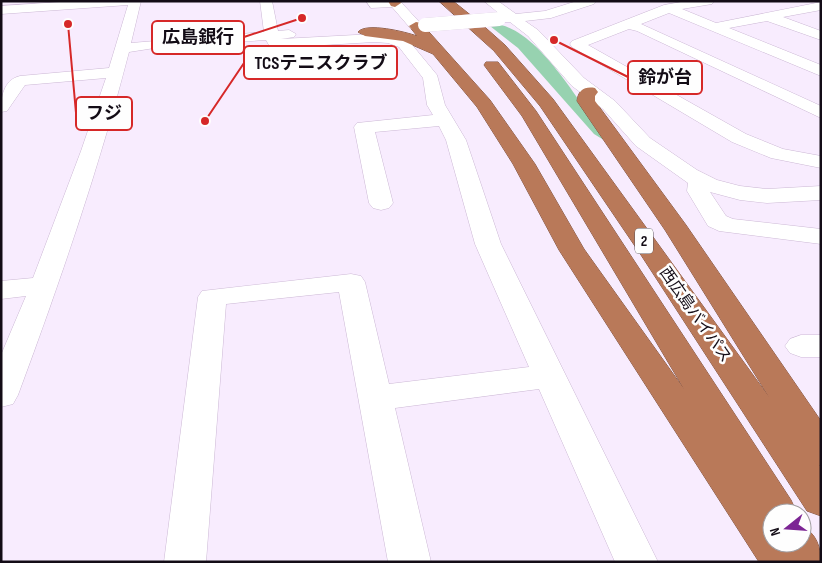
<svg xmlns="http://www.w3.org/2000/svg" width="822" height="563" viewBox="0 0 822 563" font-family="'Sofia Sans Condensed','Noto Sans JP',sans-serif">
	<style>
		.forest { fill: #97d2b0 }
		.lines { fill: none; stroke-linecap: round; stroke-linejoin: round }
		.minor-casing { stroke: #ccb8d5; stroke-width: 1 }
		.highway-casing { stroke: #7f5342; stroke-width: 1 }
		.minor { fill: #fff; fill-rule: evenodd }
		.highway { fill: #b97959; fill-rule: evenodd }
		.minor-bridge-casing { stroke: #ccb8d5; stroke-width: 14; stroke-linecap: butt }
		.minor-bridge { stroke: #fff; stroke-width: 14 }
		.labels { text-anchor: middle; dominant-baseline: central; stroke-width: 5; stroke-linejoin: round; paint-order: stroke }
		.shield { fill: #fefefe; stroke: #5a555c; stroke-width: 1 }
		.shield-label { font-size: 15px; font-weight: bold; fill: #130c16 }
		.street-label { font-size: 16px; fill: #130c16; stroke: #fefefe }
		.leader { fill: none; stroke: #d62828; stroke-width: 2 }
		.callout-dot { fill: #d62828; stroke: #fefefe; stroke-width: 2 }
		.callout { fill: #fefefe; stroke: #d62828; stroke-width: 2 }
		.callout-label { font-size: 18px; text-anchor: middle; font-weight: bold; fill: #130c16 }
	</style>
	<rect width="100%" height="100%" fill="#f8ecfe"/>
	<!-- forest -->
	<path class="forest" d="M501 25C542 35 583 108 607 142L594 134 518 48 490 26Z"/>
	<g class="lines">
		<!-- minor casing -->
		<g class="minor-casing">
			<path id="minor" d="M75 1H141L131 43 264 32 260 1H272L278 31 289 30 296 34 294 37 281 39 374 34 390 35 409 41 437 75 445 105 466 140 501 244 658 562H615L539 389 395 408 431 562H388L339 292 226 304 206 562H164L198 297 202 291 351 274 361 276 365 282 389 384 529 367 475 244 446 140 439 126 375 132 393 203 389 208 381 210 373 208 369 203 354 127 357 123 433 115 427 105 423 78 399 47 388 43 374 42 275 48 270 47 266 40 161 47 129 52C99 168 60 282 18 395L13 404 1 407V355L26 296 1 299V281L33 278 81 151 106 78 25 85 7 111 1 112C1 98 3 80 20 76L109 68 128 5 1 14V6Z
				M366 1H400L423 26 421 29H411L392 7 371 8Z
				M484 1H498L516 14 545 11 577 1H596L594 4 551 18 525 21 538 30 584 78 615 101 650 138 697 170 717 180 740 186 767 189 821 186V200L767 203 740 200 710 192 726 216 733 219 821 229V244L719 231 708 226 687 191 688 183 636 146 603 109 572 86 528 36 510 22H500L498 19 502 16Z
				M687 1H714L712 4 682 9 716 23 821 2V10L783 17 821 31V40L767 21 729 28 821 65V76L669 13 641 24 821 106V118L637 31 629 29 588 45 746 134 783 149 821 156V168L771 158 732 142 572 47 570 44 572 41 664 5Z
				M801 335H821V357H801L790 353 785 346 790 339Z"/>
		</g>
		<!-- highway casing -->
		<g class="highway-casing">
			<path id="highway" d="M388 1H400L401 3 395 7 391 6Z
				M439 1H453L478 21 505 45 553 99 769 397 665 230 577 101C578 90 585 86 595 88L598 92 595 96V101L686 225 821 421V466L819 465 821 468V516L807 511 641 255 540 106 494 51Z
				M416 22 421 23 490 100 535 164 584 249 684 389 522 116 484 65 486 62H498L536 111 791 500 797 513H772V543H802V527C816 532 821 548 821 562H759L559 250 513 164 477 107 433 54 403 41 365 36 358 32C366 22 406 32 417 36L409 26Z"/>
		</g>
		<!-- minor -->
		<use href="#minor" class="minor"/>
		<!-- highway -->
		<use href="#highway" class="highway"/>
		<!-- minor-bridge casing -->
		<g class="minor-bridge-casing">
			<path id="minor-bridge" d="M425 25 499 19"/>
		</g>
		<!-- minor-bridge -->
		<use href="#minor-bridge" class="minor-bridge"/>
	</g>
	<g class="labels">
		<!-- shield labels -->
		<rect class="shield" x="635" y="228.5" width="18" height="25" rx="4"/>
		<g class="shield-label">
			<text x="644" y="241">2</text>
		</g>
		<!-- street labels -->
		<g class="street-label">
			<text transform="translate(695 315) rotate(55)">西広島バイパス</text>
		</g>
	</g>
	<!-- callouts -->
	<path class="leader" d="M302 18L244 37M205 121L244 63M554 40L628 77M68 24L76 113"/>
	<g class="callout-dot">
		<circle cx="302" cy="18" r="5"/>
		<circle cx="205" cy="121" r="5"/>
		<circle cx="554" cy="40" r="5"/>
		<circle cx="68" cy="24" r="5"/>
	</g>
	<g class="callout">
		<rect x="152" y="21" width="92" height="33" rx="5"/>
		<rect x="244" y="46" width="153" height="33" rx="5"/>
		<rect x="628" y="61" width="74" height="33" rx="5"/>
		<rect x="76" y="97" width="56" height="33" rx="5"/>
	</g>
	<g class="callout-label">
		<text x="198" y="43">広島銀行</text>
		<text x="321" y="69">TCSテニスクラブ</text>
		<text x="665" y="83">鈴が台</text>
		<text x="104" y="119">フジ</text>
	</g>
	<!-- border -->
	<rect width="822" height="563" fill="none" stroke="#130c16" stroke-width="5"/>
	<!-- north arrow -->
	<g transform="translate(787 528) rotate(253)"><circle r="24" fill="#fefefe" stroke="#a09da1"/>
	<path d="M0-4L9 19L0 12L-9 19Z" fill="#7c2594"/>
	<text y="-8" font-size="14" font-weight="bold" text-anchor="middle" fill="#130c16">N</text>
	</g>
</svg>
